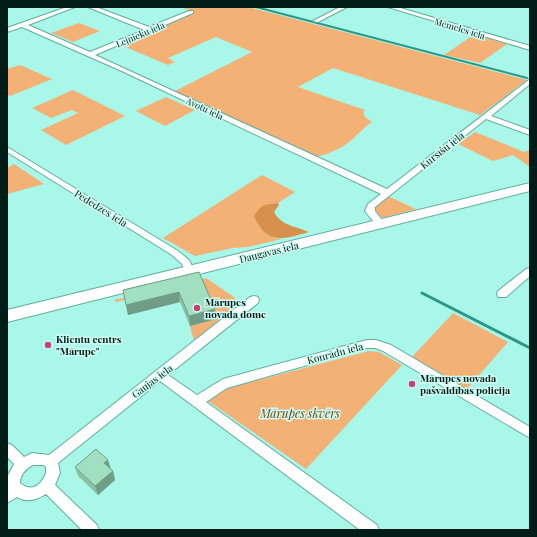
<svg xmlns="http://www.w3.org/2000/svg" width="537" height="537" viewBox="0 0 537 537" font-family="'Playfair Display',serif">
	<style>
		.green { fill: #f3b175 }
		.forest { fill: #d8914d }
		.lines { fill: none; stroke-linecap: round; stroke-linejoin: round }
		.stream-far1 { stroke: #2b9687; stroke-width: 2 }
		.stream { stroke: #2b9687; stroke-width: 3 }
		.street-casing { stroke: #60ada0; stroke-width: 2 }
		.primary-casing { stroke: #60ada0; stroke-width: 2 }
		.street { fill: #fff; fill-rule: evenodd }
		.primary { fill: #fff; fill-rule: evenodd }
		.wall { fill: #8ac1a5 }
		.shaded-wall { fill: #709d86 }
		.building { fill: #a0e0c0; stroke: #709d86 }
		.poi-dot { fill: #cb3f72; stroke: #d0fdf4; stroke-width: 1.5 }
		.labels { text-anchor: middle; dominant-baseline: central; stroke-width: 3; stroke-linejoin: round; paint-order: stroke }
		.far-street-label { font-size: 9px; fill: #001c17; stroke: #d0fdf4 }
		.street-label { font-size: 10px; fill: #001c17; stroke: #d0fdf4 }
		.poi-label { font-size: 10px; font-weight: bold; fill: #001c17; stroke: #d0fdf4; text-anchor: start }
		.near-park-label { font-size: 12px; font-style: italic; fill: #70410d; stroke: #d0fdf4 }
	</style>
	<rect width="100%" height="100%" fill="#a8f7e9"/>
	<!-- green -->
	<path class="green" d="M180 7H248L527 80 480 115 333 68 298 87 365 110 363 113 366 118 372 122C365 127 361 131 355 137 345 147 328 155 314 157L173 92 252 52 216 37 168 58 175 62 168 65 123 46 120 44 195 12Z
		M79 23 100 31 73 42 51 33Z
		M475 34 507 44 480 63 444 55Z
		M20 65 52 79 10 96 7 94V69Z
		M73 90 125 116 66 145 41 130 78 113 72 110 51 118 32 108Z
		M166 97 195 110 165 126 136 111Z
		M475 132 524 152 530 150V167L513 155 493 161 458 144Z
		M14 164 44 184 7 194V168Z
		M262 175 295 192 278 203 268 204 258 225 274 238 282 239 248 247 233 248 195 256 163 238Z
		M390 197 416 209 383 218C378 215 375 213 375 207L385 198Z
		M206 278 234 297 238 304 194 341 190 326 216 319 200 282 116 302 114 300Z
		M453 313 508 342 467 389 412 357Z
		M369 351 379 352 402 365 306 469 208 401 209 395 213 392Z"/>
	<!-- forest -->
	<path class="forest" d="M278 203 279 205 274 212C282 226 295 226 309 232 284 239 267 246 254 216 261 205 264 204 278 203Z"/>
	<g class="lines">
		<!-- stream-far1 -->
		<path class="stream-far1" d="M256 7 527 78"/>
		<!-- stream -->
		<path class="stream" d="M422 293 530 348"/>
		<!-- street casing -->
		<g class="street-casing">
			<path id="street" d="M67 7H75L28 25 90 52 144 30 88 7H96L149 27 189 11H193V13L95 55 387 189 530 79V84L491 116 530 130V135L486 119 375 207V211L385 224 380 227 377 226 365 211 368 204 381 194 124 72 22 27 7 32V28Z
				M340 7H347L318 22 313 21Z
				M388 7H397L530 46V50Z
				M7 147 178 251 189 260 195 272 194 274H186L182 264 172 255 7 152Z
				M530 268V276L506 297H498L497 294 498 291 526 269Z
				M254 296 258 297 259 300 258 303 168 375 197 395 223 379 367 340H376L391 345 530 427V438L383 351 375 348H367L227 388 206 402 377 525 379 530H360L160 381 58 463 60 473 55 485 97 525 99 530H82L46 494C36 500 28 503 17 497L7 503V477L14 464 7 457V443L12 445 24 457 32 453 49 455 250 297ZM33 465H43L46 467V473C41 485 32 493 20 483 20 474 26 469 33 465Z"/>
		</g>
		<!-- primary casing -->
		<g class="primary-casing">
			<path id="primary" d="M530 183V191L7 322V310Z"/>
		</g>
		<!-- street -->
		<use href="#street" class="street"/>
		<!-- primary -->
		<use href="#primary" class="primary"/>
	</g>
	<!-- wall -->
	<path class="wall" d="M199 272 216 319 190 326 180 302 128 315 123 290Z
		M75 467 111 469 113 471 115 480 98 495 78 476Z"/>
	<!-- shaded-wall -->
	<path class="shaded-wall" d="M179 292 180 302 128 315 126 305Z
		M215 309 216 319 190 326 189 316Z
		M108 460 111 469 104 463Z
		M113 471 115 480 98 495 95 486Z"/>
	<!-- building -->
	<path class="building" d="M199 272 215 309 189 316 179 292 126 305 123 290Z
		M96 449 108 460 104 463 113 471 95 486 75 467Z"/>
	<!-- markers -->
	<g class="poi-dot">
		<circle cx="197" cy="308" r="4"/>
		<circle cx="48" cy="345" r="4"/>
		<circle cx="412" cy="384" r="4"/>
	</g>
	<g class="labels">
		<!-- far-street labels -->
		<g class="far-street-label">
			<text transform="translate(460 28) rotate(17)">Mēmeles iela</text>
			<text transform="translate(140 34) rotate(-23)">Lejnieku iela</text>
			<text transform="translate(205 108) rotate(25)">Avotu iela</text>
		</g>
		<!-- street labels -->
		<g class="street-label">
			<text transform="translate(442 150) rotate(-38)">Kursīšu iela</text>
			<text transform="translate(101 208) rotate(32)">Pededzes iela</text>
			<text transform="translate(269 252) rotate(-14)">Daugavas iela</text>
			<text transform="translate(335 353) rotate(-15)">Konrādu iela</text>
			<text transform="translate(152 381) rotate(-37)">Gaujas iela</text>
		</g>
		<!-- poi labels -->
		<g class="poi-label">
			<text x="205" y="302">Mārupes<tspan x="205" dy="12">novada dome</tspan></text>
			<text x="56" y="339">Klientu centrs<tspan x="56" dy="12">"Mārupe"</tspan></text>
			<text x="420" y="378">Mārupes novada<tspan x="420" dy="12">pašvaldības policija</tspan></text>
		</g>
		<!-- near-park labels -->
		<g class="near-park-label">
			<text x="300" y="413">Mārupes skvērs</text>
		</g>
	</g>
	<!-- border -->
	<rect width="537" height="537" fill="none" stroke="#001c17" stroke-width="16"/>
</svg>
